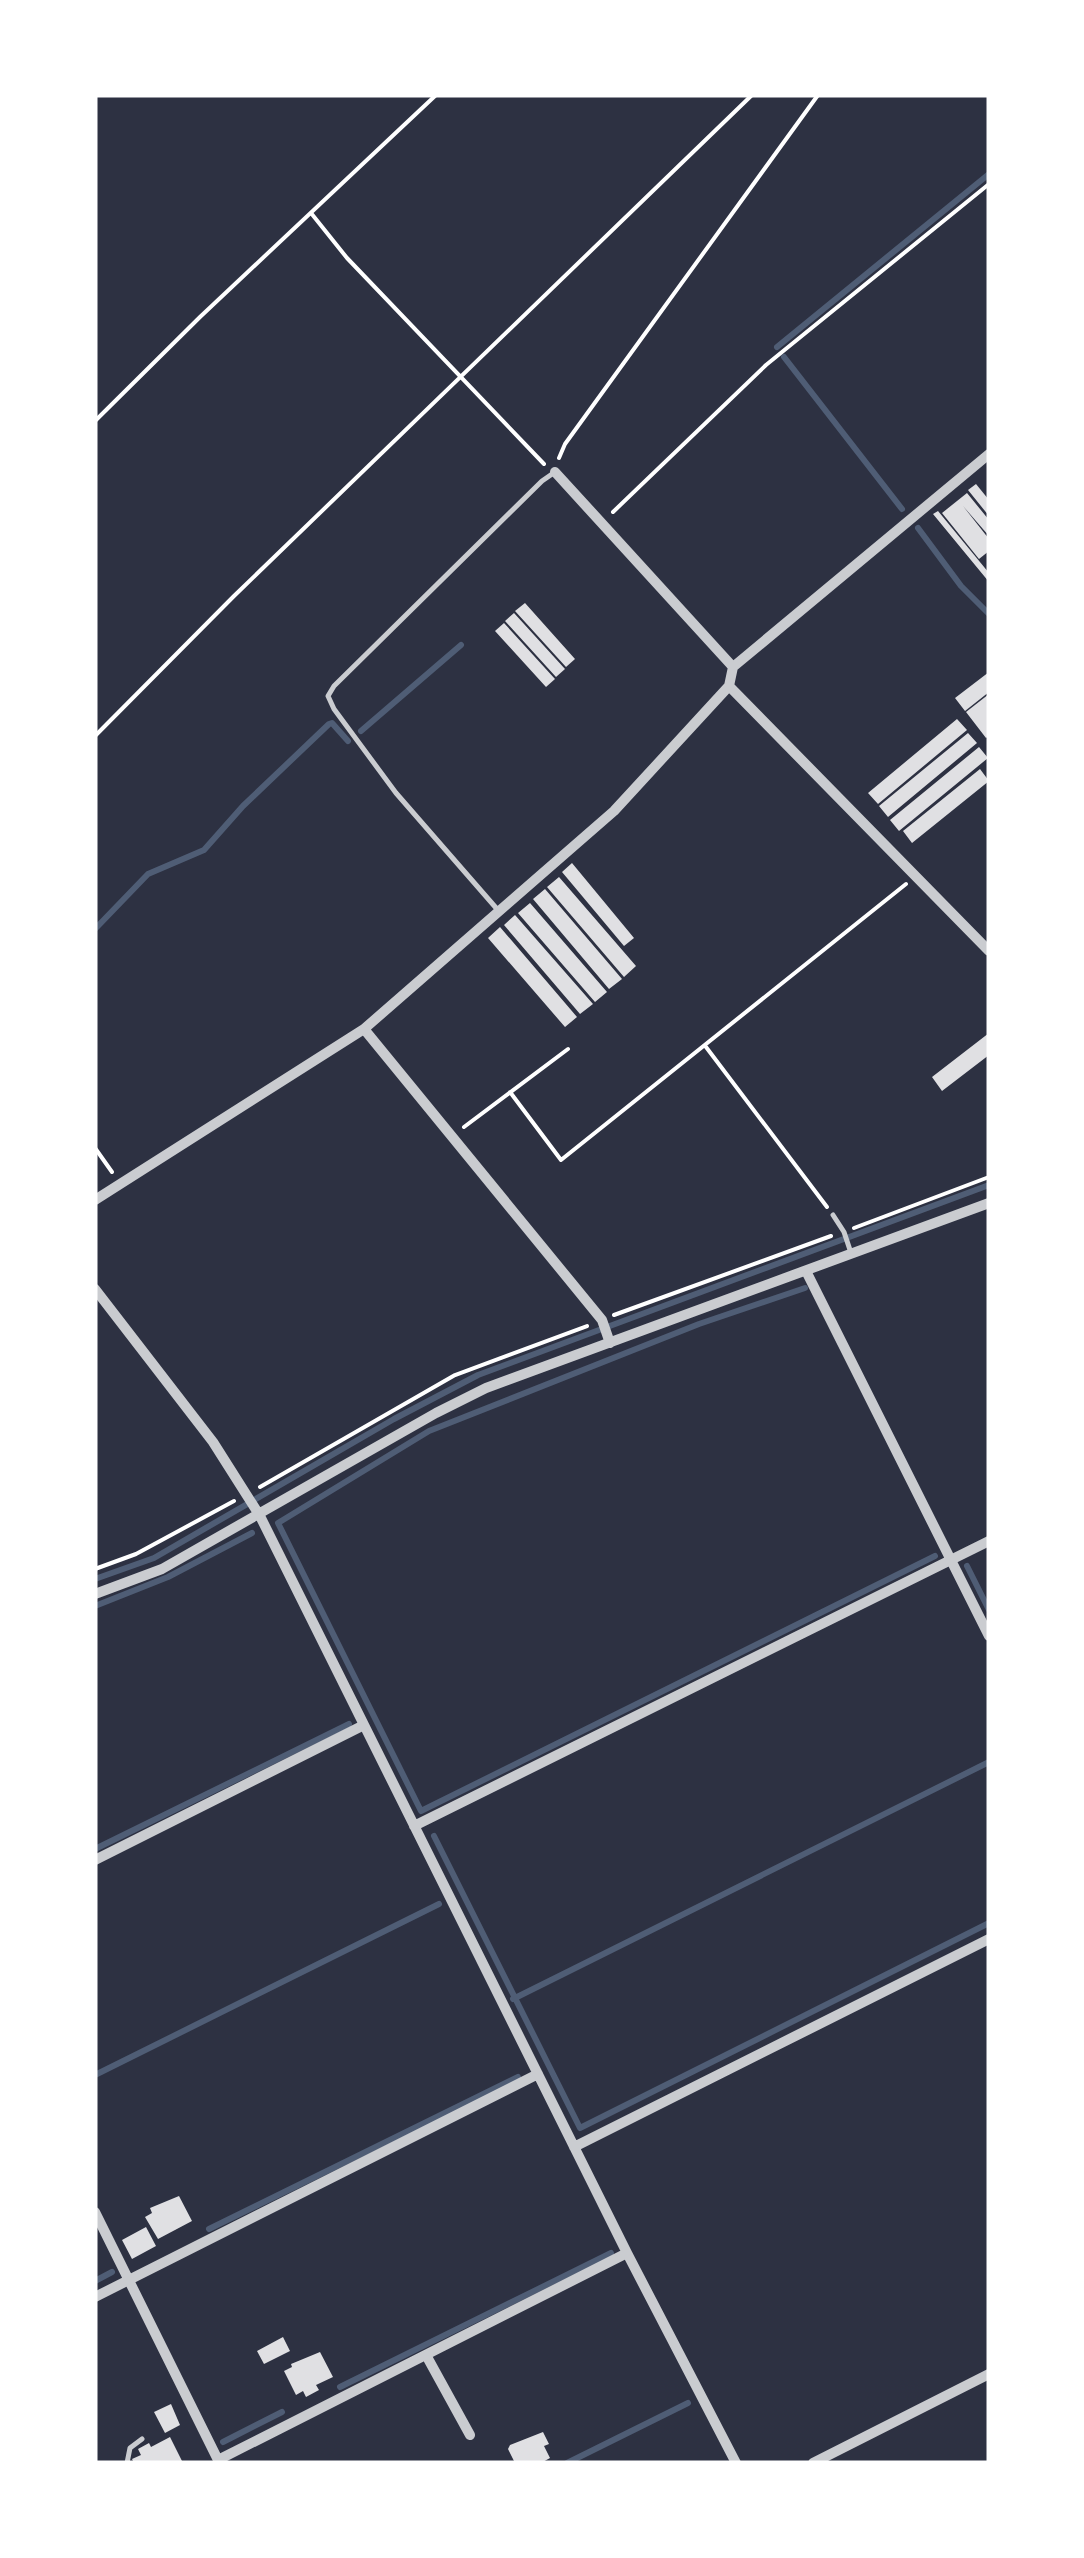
<svg xmlns="http://www.w3.org/2000/svg" width="1084" height="2558" viewBox="0 0 1084 2558" font-family="Poppins,sans-serif">
	<style>
		.lines { fill: none; stroke-linecap: round; stroke-linejoin: round }
		.stream { stroke: #4f5d75; stroke-width: 6 }
		.building { fill: #e0e0e3 }
		.path { stroke: #fff; stroke-width: 4 }
		.service { stroke: #caccd0; stroke-width: 5 }
		.minor { stroke: #caccd0; stroke-width: 10 }
	</style>
	<rect width="100%" height="100%" fill="#2d3142"/>
	<g class="lines">
		<!-- stream -->
		<path class="stream" d="M777 347 989 174
			M784 357 902 509
			M918 528 961 586 989 614
			M361 731 461 645
			M95 929 148 874 204 850 243 806 329 724 332 723 348 741
			M805 1288 699 1324 429 1431 278 1523 421 1811 935 1556
			M967 1566 989 1610
			M95 1579 154 1558 394 1419 478 1375 989 1185
			M95 1606 168 1577 252 1533
			M434 1836 580 2128 989 1923
			M95 1849 349 1724
			M513 1999 989 1762
			M95 2075 439 1904
			M209 2229 518 2077
			M95 2281 112 2272
			M340 2387 611 2253
			M223 2442 282 2412
			M567 2463 688 2403"/>
	</g>
	<!-- building -->
	<path class="building" d="M976 484 989 500V516L968 490Z
		M967 493 989 520V536L963 506 989 539V551L979 559 942 513Z
		M938 511 989 573V582L933 514Z
		M525 603 575 659 566 667 515 611Z
		M514 613 565 669 556 677 505 621Z
		M504 623 555 679 546 687 495 631Z
		M989 672V692L965 711 955 698Z
		M989 694V736L986 738 966 712Z
		M957 719 967 730 878 804 868 793Z
		M968 733 977 743 888 817 879 806Z
		M979 747 988 758 899 831 890 820Z
		M980 769 989 781 912 843 903 831Z
		M572 863 634 938 624 946 562 872Z
		M559 877 636 966 624 977 547 887Z
		M545 889 622 979 609 989 533 899Z
		M530 903 607 992 595 1002 518 913Z
		M515 915 593 1004 580 1014 504 925Z
		M500 927 577 1017 565 1027 488 938Z
		M989 1033V1055L942 1091 932 1077Z
		M179 2196 192 2221 158 2239 145 2217 152 2213 150 2208Z
		M146 2227 156 2246 132 2259 122 2240Z
		M283 2337 290 2351 264 2364 257 2351Z
		M320 2352 333 2377 316 2385 319 2390 306 2397 303 2391 296 2395 284 2371 292 2367 291 2364Z
		M171 2404 180 2425 165 2433 154 2412Z
		M543 2432 549 2444 544 2446 550 2458 541 2463H515L508 2449 510 2445Z
		M170 2437 183 2463H134L132 2459 141 2455 138 2449 149 2443 151 2447Z"/>
	<g class="lines">
		<!-- path -->
		<path class="path" d="M311 213 347 258 544 464
			M95 421 200 317 436 95
			M559 458 565 444 818 95
			M613 512 766 365 989 184
			M95 736 234 596 752 95
			M706 1047 827 1207
			M510 1092 561 1160 906 884
			M464 1127 568 1049
			M95 1148 112 1172
			M854 1228 989 1177
			M614 1315 831 1236
			M260 1487 455 1375 587 1326
			M95 1569 136 1554 234 1501"/>
		<!-- service -->
		<path class="service" d="M497 909 396 793 334 709 328 696 334 686 542 481 555 472
			M833 1215 844 1232 851 1253
			M127 2463 130 2448 142 2439"/>
		<!-- minor -->
		<path class="minor" d="M555 472 733 667
			M729 686 989 951
			M364 1029 602 1320 610 1343
			M95 1200 364 1029 614 811 729 686 733 667 989 454
			M806 1271 989 1636
			M95 1289 213 1442 260 1516 627 2253 736 2463
			M95 1594 162 1569 436 1413 486 1388 989 1203
			M414 1826 989 1541
			M95 1860 364 1725
			M574 2147 989 1939
			M95 2212 219 2462
			M95 2297 538 2074
			M426 2355 470 2435
			M218 2460 627 2253
			M813 2463 989 2374"/>
	</g>
	<!-- border -->
	<rect width="1084" height="2558" fill="none" stroke="#ffffff" stroke-width="195"/>
</svg>
